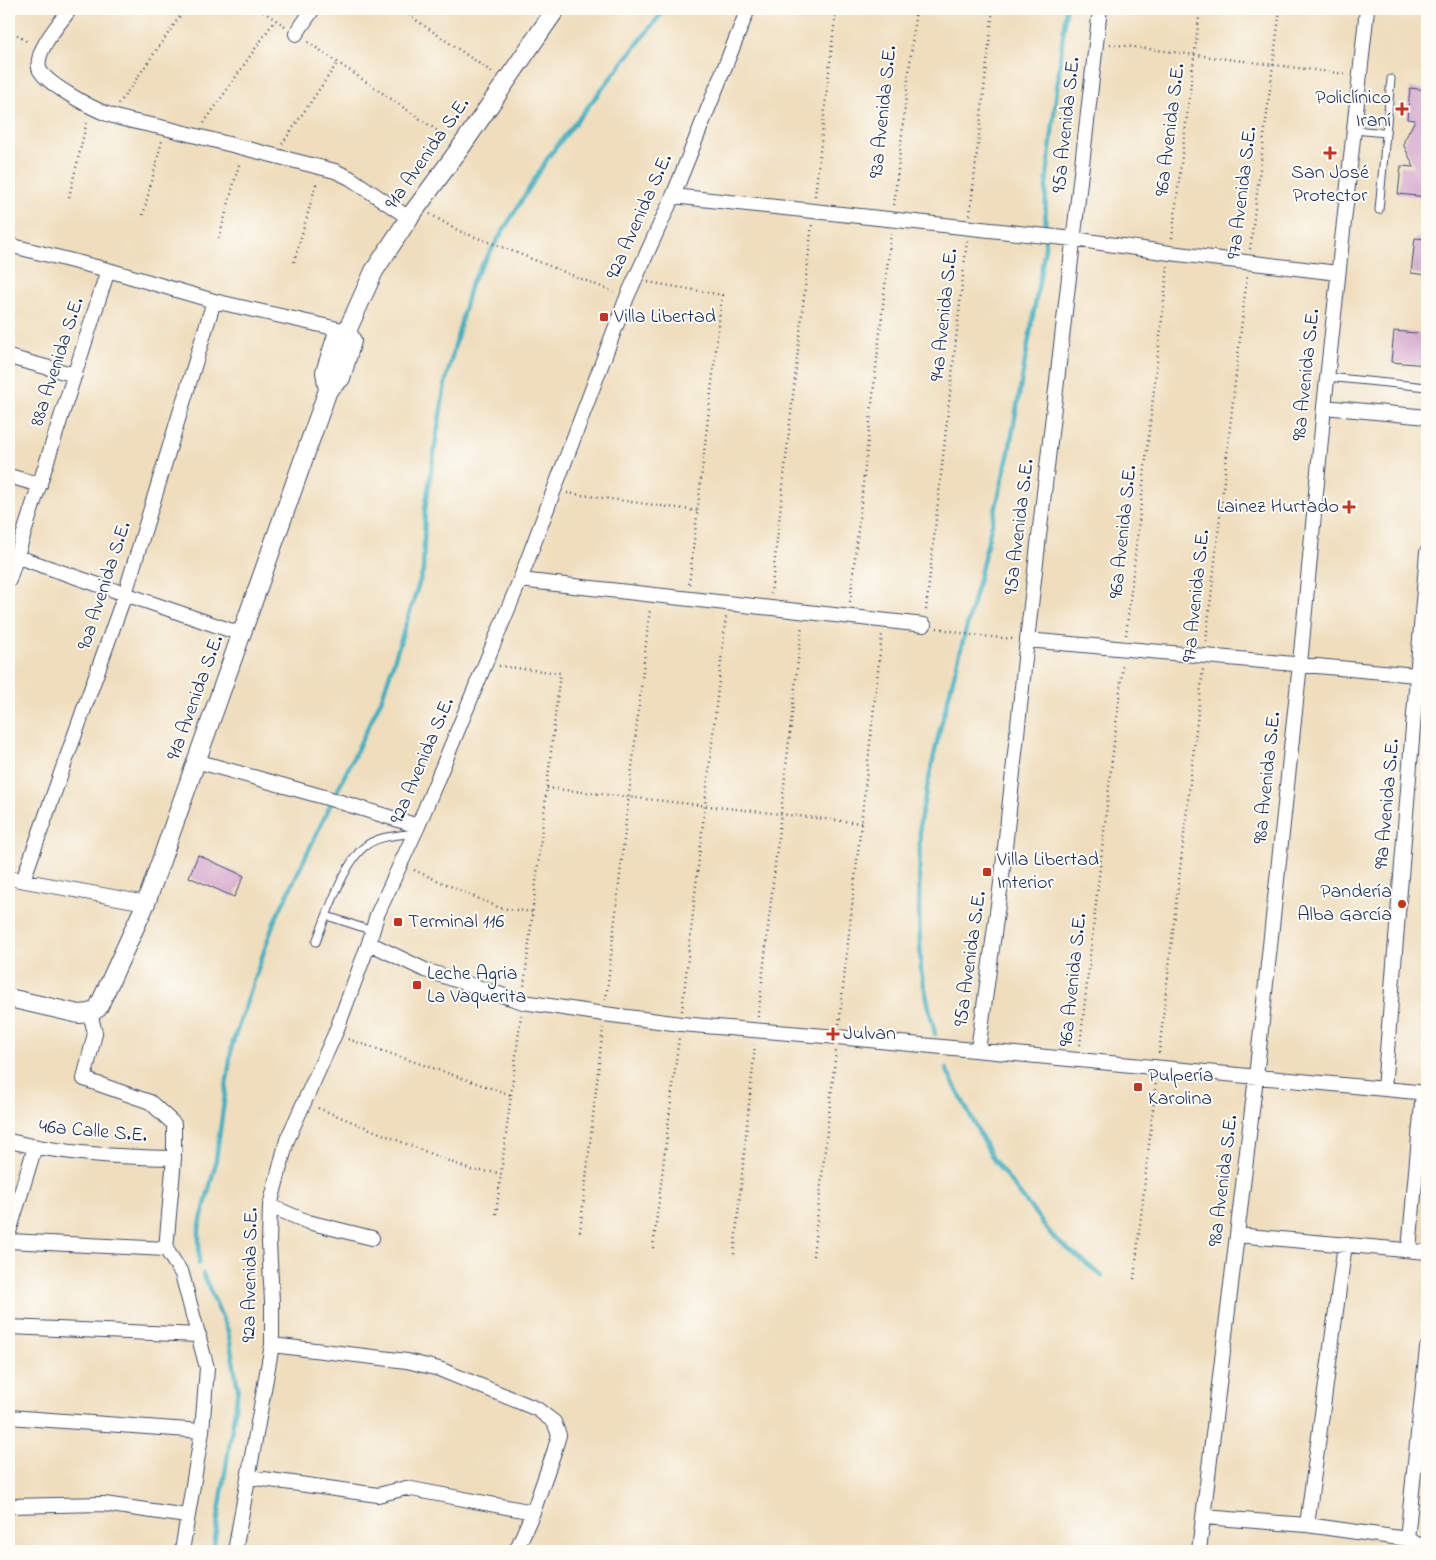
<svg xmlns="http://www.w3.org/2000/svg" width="1436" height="1560" viewBox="0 0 1436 1560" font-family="'Indie Flower',sans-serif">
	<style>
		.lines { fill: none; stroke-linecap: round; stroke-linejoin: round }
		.stream { stroke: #44b1c2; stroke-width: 4.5 }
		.building { fill: #d4a6cb }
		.service-casing { stroke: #3b496c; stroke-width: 9 }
		.minor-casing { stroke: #3b496c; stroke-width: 16 }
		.tertiary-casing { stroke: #3b496c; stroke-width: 20 }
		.path { stroke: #3b496c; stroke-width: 2.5; stroke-dasharray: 1 4; stroke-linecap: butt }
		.service { stroke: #fff; stroke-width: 7 }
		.minor { stroke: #fff; stroke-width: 14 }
		.tertiary { stroke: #fff; stroke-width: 18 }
		.poi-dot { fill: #c8321e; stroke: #fdfcf7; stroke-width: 2 }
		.labels { text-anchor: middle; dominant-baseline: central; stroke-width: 4; stroke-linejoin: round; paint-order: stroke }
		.poi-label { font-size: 20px; fill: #1b2f5e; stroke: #fdfcf7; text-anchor: start }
		.street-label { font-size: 20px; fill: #1b2f5e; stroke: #fdfcf7 }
	</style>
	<rect width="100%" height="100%" fill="#fdfcf7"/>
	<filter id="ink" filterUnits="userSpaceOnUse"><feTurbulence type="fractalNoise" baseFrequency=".02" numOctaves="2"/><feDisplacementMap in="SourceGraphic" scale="10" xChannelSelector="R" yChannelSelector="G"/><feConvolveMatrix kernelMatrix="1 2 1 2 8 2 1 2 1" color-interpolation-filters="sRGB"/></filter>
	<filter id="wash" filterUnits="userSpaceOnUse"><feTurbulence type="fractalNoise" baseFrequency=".0096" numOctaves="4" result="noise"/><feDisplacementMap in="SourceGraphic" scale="20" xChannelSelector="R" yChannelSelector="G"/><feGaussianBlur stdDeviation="1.12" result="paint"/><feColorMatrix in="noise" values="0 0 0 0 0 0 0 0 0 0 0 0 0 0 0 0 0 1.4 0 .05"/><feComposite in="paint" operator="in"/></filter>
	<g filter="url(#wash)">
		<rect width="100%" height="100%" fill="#efddbb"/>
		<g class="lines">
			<!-- stream -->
			<path class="stream" d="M935 1034 921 972 919 915 920 821 938 737 977 587 1009 452 1045 248 1046 186 1066 9
				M946 1069 993 1159 1054 1238 1102 1276
				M199 1264V1228L215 1166 232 1045 274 922 382 698 423 571 425 509 445 384 471 283 549 156 665 9
				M203 1274 228 1331 238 1389 213 1551"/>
		</g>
		<g id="blocks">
			<!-- building -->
			<path class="building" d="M1410 88 1427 90V197L1398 194 1401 166 1414 167 1404 146V141L1415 120 1407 119Z
				M1415 238 1427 239V275L1411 273Z
				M1394 331 1427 334V365L1391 362Z
				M198 855 244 876 234 897 189 877Z"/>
		</g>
	</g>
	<g filter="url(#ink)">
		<use href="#blocks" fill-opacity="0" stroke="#3b496c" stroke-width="1"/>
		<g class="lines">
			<!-- service casing -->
			<g class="service-casing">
				<path id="service" d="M1354 130 1386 133
					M1379 210 1391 79
					M1327 377 1427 387
					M327 916 373 931
					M316 942C326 917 344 864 363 848 376 836 398 835 415 833"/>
			</g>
			<!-- minor casing -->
			<g class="minor-casing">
				<path id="minor" d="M70 9C60 23 35 50 39 68 42 82 95 110 110 115 129 122 150 124 169 129 224 143 280 157 335 171L350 178 409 218
					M296 34 313 9
					M673 196 1074 239 1170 253 1338 273
					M9 245 108 270 214 301 347 331
					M9 357 75 375
					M1324 407 1427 417
					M9 476 40 485
					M9 554 241 634
					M9 580 108 270
					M520 580 924 625
					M1027 640 1427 676
					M196 761 324 797 418 826
					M9 878 146 903
					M23 880 125 594 214 301
					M369 943 425 970 523 1002 604 1014 681 1024 837 1037 1427 1093
					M90 1013 95 1033 84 1079 150 1102 174 1124V1158L166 1249 182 1274 207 1368 202 1431 182 1551
					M978 1050 1002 876 1027 640 1100 9
					M1384 1089 1427 552
					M9 1141C63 1154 119 1157 174 1158
					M270 1206 308 1222 372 1238
					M9 1232 35 1147
					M1237 1235 1427 1252
					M9 1241 166 1249
					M1409 1250 1423 1092
					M9 1327 199 1335
					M272 1345 407 1361 439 1369 537 1409 554 1422 559 1435 554 1452 533 1512 516 1551
					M9 1417 202 1431
					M249 1477 378 1495 406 1488 533 1512
					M9 1506 104 1504 187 1516
					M1204 1517 1307 1525 1407 1539 1427 1549
					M1307 1525 1345 1244
					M1407 1539 1427 1348
					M235 1551 272 1345V1302L269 1243 270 1206 287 1140 335 1034 369 943 377 915 418 826 520 580 627 297 673 196 748 9
					M1199 1551 1256 1077 1300 664 1324 407 1367 9"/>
			</g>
			<!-- tertiary casing -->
			<g class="tertiary-casing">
				<path id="tertiary" d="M328 390 325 372 336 338 347 331 374 271 409 218 461 147 556 9
					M9 998 79 1014 90 1013 98 1008 146 903 328 390 341 378 352 341 347 331"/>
			</g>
			<!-- path -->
			<path class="path" d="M259 9 285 26
				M400 9 493 73
				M9 29 29 43
				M308 42 448 138
				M1110 44 1345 74
				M119 104 185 9
				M204 123 275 20
				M282 144 338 62
				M815 196 836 9
				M69 197 87 121
				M894 205 916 9
				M430 214 459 231 502 247 614 292
				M143 215 162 141
				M970 215 993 9
				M219 238 240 161
				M1172 238 1200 9
				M1250 249 1280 9
				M294 262 317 181
				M648 282 722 295 689 585
				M567 493 698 511
				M771 594 812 224
				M850 602 891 233
				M926 610 967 240
				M937 628 971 635 1013 639
				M1126 635 1168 266
				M1206 641 1247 276
				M499 666 560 673 524 987
				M547 788 861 823
				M414 870 500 908 533 912
				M606 1000 650 608
				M682 1011 726 617
				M758 1017 802 625
				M839 1024 882 634
				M348 1039 511 1095
				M1080 1045 1123 663
				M1159 1053 1203 669
				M318 1108 471 1170 501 1173
				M496 1214 521 1015
				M580 1232 603 1028
				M653 1248 679 1037
				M734 1254 755 1045
				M813 1256 836 1051
				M1134 1279 1156 1081"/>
			<!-- service -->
			<use href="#service" class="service"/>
			<!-- minor -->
			<use href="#minor" class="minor"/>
			<!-- tertiary -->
			<use href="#tertiary" class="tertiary"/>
		</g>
	</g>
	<!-- markers -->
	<g class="poi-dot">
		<path d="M1399.5 101.5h5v5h5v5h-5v5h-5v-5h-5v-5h5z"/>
		<path d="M1327.5 145.5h5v5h5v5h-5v5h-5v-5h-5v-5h5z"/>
		<rect x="599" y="312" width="10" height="10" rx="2.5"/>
		<path d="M1346.5 499.5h5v5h5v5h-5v5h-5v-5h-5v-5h5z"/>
		<rect x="982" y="867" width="10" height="10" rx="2.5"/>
		<circle cx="1402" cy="904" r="5"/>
		<rect x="393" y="917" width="10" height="10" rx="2.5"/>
		<rect x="412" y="980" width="10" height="10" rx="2.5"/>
		<path d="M830.5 1026.5h5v5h5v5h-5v5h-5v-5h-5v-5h5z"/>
		<rect x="1133" y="1082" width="10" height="10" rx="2.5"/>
	</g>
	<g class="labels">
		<!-- poi labels -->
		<g class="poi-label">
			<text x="1391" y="98" text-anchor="end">Policlínico<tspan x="1391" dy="23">Iraní</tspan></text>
			<text x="1330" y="173" text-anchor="middle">San José<tspan x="1330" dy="23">Protector</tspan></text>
			<text x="614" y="317">Villa Libertad</text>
			<text x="1339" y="507" text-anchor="end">Lainez Hurtado</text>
			<text x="997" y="860">Villa Libertad<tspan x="997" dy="23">Interior</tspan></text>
			<text x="1392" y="892" text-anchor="end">Pandería<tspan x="1392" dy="23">Alba García</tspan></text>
			<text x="408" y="922">Terminal 116</text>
			<text x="427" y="974">Leche Agria<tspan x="427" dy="23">La Vaquerita</tspan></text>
			<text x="843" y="1034">Julvan</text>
			<text x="1148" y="1076">Pulpería<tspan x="1148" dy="23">Karolina</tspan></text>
		</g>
		<!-- street labels -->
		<g class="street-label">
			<text transform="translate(884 112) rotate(-84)">93a Avenida S.E.</text>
			<text transform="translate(1067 125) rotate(-84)">95a Avenida S.E.</text>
			<text transform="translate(1171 130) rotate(-83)">96a Avenida S.E.</text>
			<text transform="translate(428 154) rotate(-55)">91a Avenida S.E.</text>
			<text transform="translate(1243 193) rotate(-83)">97a Avenida S.E.</text>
			<text transform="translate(640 217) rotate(-66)">92a Avenida S.E.</text>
			<text transform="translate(945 315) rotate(-84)">94a Avenida S.E.</text>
			<text transform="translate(58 362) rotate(-72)">88a Avenida S.E.</text>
			<text transform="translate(1307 375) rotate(-84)">98a Avenida S.E.</text>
			<text transform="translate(1020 527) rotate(-83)">95a Avenida S.E.</text>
			<text transform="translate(1124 532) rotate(-84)">96a Avenida S.E.</text>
			<text transform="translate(105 586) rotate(-72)">90a Avenida S.E.</text>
			<text transform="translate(1197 596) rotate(-84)">97a Avenida S.E.</text>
			<text transform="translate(196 698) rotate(-70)">91a Avenida S.E.</text>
			<text transform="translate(423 761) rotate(-67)">92a Avenida S.E.</text>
			<text transform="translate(1268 778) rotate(-84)">98a Avenida S.E.</text>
			<text transform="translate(1388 804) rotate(-85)">99a Avenida S.E.</text>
			<text transform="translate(971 959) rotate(-82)">95a Avenida S.E.</text>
			<text transform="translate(1074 980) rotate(-84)">96a Avenida S.E.</text>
			<text transform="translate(93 1132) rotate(5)">46a Calle S.E.</text>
			<text transform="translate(1224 1181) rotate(-83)">98a Avenida S.E.</text>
			<text transform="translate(251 1275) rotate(-89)">92a Avenida S.E.</text>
		</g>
	</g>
	<!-- margin -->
	<rect width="1436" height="1560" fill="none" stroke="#fdfcf7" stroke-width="30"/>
</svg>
